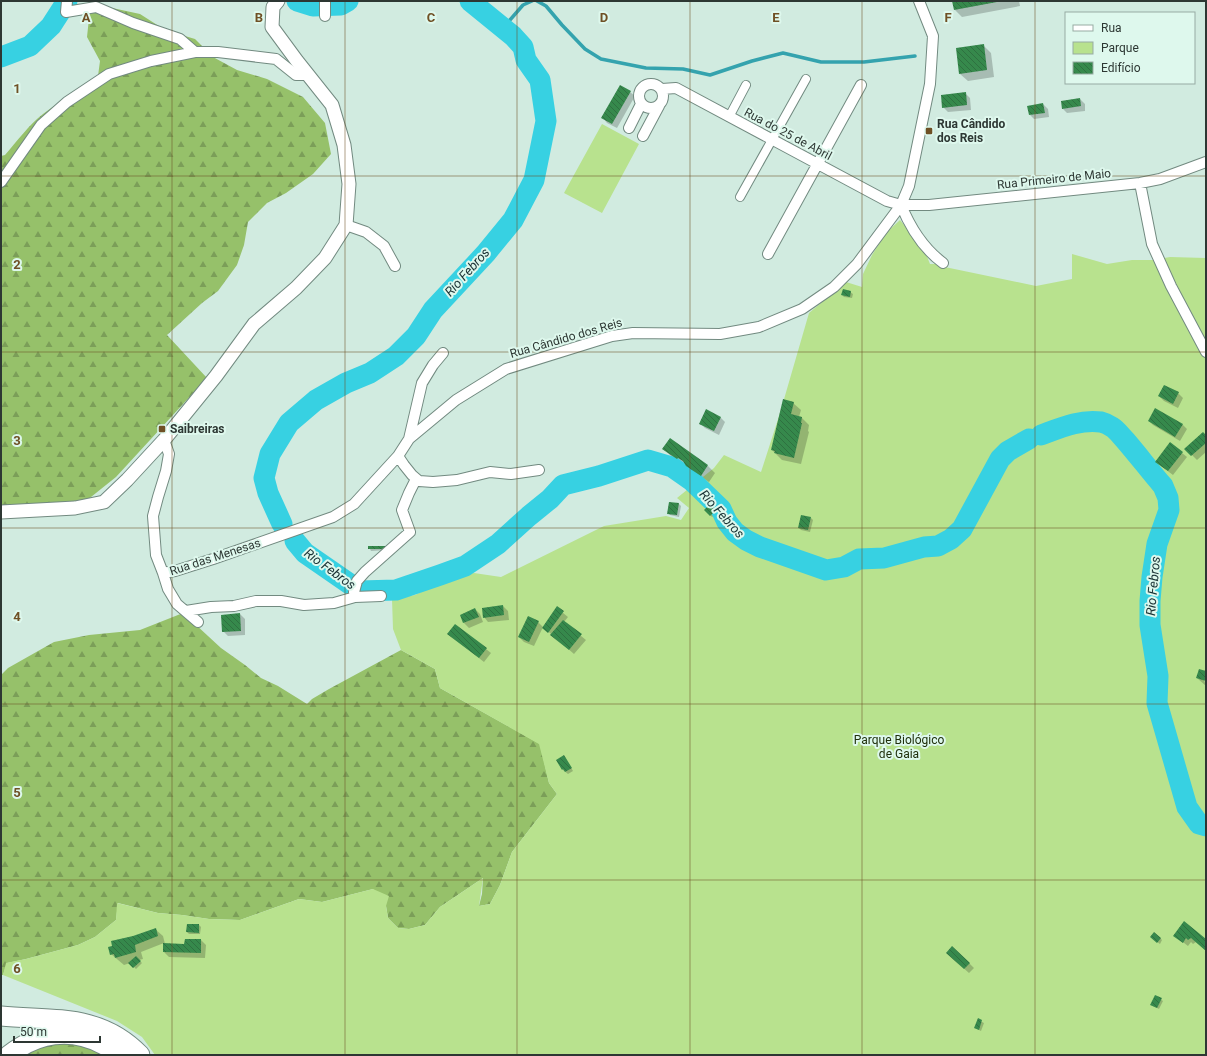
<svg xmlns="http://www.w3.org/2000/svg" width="1207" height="1056" viewBox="0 0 1207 1056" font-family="Roboto,sans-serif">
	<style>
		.forest { fill: url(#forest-firs) }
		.green { fill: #b8e28e }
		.shadow { fill: #0003 }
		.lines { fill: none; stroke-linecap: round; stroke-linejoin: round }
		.stream { stroke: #34a3ae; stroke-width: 3.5 }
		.river { stroke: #37d1e2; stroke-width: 21 }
		.building { fill: url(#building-back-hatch) }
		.pedestrian-casing { stroke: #728a80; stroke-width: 10 }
		.minor-casing { stroke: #728a80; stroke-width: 12 }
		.tertiary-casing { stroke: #728a80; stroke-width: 15 }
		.motorway-casing { stroke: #728a80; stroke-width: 21 }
		.pedestrian { stroke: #fff; stroke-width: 8 }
		.minor { stroke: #fff; stroke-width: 10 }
		.tertiary { stroke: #fff; stroke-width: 13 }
		.motorway { stroke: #fff; stroke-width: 19 }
		.grid { fill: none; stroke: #6f5025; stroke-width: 1; stroke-opacity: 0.55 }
		.poi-dot { fill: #6f5025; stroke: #def8ed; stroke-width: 1.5 }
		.labels { text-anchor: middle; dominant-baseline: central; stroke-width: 4; stroke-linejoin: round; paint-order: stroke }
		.poi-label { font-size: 12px; font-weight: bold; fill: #2d3733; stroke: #def8ed; text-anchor: start }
		.street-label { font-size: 12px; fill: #2d3733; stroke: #def8ed }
		.park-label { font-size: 12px; fill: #20300c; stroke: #def8ed }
		.water-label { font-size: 13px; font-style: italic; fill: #193134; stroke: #def8ed }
		.grid-label { font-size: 13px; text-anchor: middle; font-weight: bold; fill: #6f5025; stroke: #def8ed; stroke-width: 4; stroke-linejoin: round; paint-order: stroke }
	</style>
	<defs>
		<pattern id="forest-firs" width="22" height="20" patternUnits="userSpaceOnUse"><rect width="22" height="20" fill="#96c16a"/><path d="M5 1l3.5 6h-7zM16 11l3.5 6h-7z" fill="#7b9e58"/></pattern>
		<pattern id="building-back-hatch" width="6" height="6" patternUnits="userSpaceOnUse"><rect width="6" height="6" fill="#36894c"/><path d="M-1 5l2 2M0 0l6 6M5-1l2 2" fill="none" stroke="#2e7140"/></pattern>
	</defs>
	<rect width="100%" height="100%" fill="#d1ebe0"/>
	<!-- forest -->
	<path class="forest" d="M103 6 140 14 165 30 195 39 213 57 237 70 267 79 303 97 325 123 331 154 313 174 286 193 267 203 248 222 244 245 237 265 218 291 202 303 167 335 207 378 116 477 86 501 1 511V156L5 155C17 141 29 125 43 114 61 100 80 90 98 76L100 61 87 37 90 9Z
		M183 613 195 624 221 648 245 665 261 678 278 686 307 704 312 699 329 689 401 650 435 669 440 688 540 744 549 783 557 794 512 852 500 885 490 904 479 906 482 894 483 878 440 907 425 925 409 929 398 928 388 918 386 906 373 889 322 902 299 899 240 920 209 919 182 915 158 913 118 903 116 920 95 937 78 945 26 959 7 963 3 975H1V675L8 668 54 642 89 635 140 630Z
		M48 1043 78 1044 107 1055H18Z"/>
	<!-- green -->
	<path class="green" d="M602 124 639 144 602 213 564 193Z
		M900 220 924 249 930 264H938L940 266 1036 286 1072 279V254L1107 264 1132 260H1153L1170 257 1206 258V1055H155L142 1037 117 1021 3 975 6 963 26 959 78 945 95 937 116 920 117 903 158 913 182 915 209 919 240 920 299 899 322 902 373 889 389 896 386 906 388 918 398 928 409 929 425 925 440 907 483 878 479 906 490 904 500 885 512 852 557 794 549 783 539 744 440 688 435 669 401 650 393 629 392 599 415 595 445 580 461 575 474 573 501 577 604 526 666 516 681 520 689 508 677 498 714 468 724 455 761 472 780 413 809 313 846 282 862 287 863 274 872 255 886 233Z"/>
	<!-- shadow -->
	<path class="shadow" d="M953 1H1019L1020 6 962 17 955 10Z
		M984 46 991 53 994 77 968 81 960 74 957 49Z
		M630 92 635 96 617 128 607 123 603 118Z
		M965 93 970 98 971 110 948 112 943 107Z
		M1080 99 1085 104V111L1067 113 1063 109Z
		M1043 104 1048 109 1049 117 1034 119 1030 115Z
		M850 292 853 294 852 298 844 297 842 295Z
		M1178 393 1183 398 1178 408 1164 401 1159 396Z
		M793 403 801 410 799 417 802 418 809 425 808 431 809 432 801 464 782 460 772 450Z
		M707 411 721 418 725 422 719 435 705 428 700 423Z
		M1149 421 1182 424 1187 429 1180 441 1153 425Z
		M1206 437V452L1197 460 1186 449Z
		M670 440 708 466 715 473 709 482 695 473 686 464 685 466 671 456 663 449Z
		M1182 453 1187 457 1173 475 1161 466Z
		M679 504 681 506 679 517 670 515 668 513Z
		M710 506 717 513 712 517 706 510Z
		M811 518 813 520 810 532 801 530 799 528Z
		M369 547H385L387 550 371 551Z
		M503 606 508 611 509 620 488 622 484 617Z
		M557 608 568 617 564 622 586 640 574 654 543 627 534 646 524 642 519 637 538 622 543 627Z
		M475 609 480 614 483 622 469 628 464 623 461 615Z
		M240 614 245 619V635L228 636 223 631Z
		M448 634 486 649 491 653 484 662Z
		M1206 672V680H1204L1206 686 1197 678Z
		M566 759 573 771 568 774 563 770 557 761Z
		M199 925 201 927 200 934H189L187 932Z
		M155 929 163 936 165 944 185 945 201 940 206 945 205 958 169 957 164 952V943L141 952 143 959 139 960 142 963 136 969 130 963 124 965 111 954 133 937Z
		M1175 936 1206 940V951L1196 942 1193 944 1191 942 1188 946Z
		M1160 938 1162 940 1160 944 1153 939Z
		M952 958 969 963 974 968 969 973Z
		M1156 996 1163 1001 1159 1009 1153 1006Z
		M978 1020 984 1023 981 1031 975 1028Z"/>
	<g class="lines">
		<!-- stream -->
		<path class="stream" d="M537 1 546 6 562 25 585 49 601 59 646 68 683 69 710 75 752 61 783 53 821 62H864L915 56
			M501 26 509 21 523 5 532 1"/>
		<!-- river -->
		<path class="river" d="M297 1 313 6 341 5 348 1
			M1 57 30 46 51 26 67 1
			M1041 435C1060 428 1080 419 1101 422 1105 423 1109 425 1112 427 1117 430 1121 436 1125 440 1138 455 1150 471 1163 486L1168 498 1169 510 1157 544 1152 577 1150 601V625L1158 676 1157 703 1187 807 1199 824 1206 826
			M282 524 268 493 264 478 270 454 289 423 316 400 346 383 370 373 396 356 416 336 433 310 486 253 513 220 534 180 546 121 540 80 526 60 523 47 513 36 470 1
			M295 541 305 553 360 591 396 590 440 575 465 566 498 544 529 516 550 499 563 485 599 476 648 460 672 467 692 481 721 509 727 522 735 532 746 540 760 547 826 570 844 567 859 559 884 558 924 547 938 546 951 539 962 529 1000 459 1008 451 1029 439"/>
	</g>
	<!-- building -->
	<path class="building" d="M952 1H997V2L954 10Z
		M984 44 987 70 959 74 956 48Z
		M620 85 631 91 612 124 601 118Z
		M966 92 967 105 942 108 941 95Z
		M1080 98 1081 106 1062 109 1061 101Z
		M1043 103 1045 113 1029 115 1027 106Z
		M843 289 851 291 850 297 841 295Z
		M1164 385 1179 392 1173 404 1158 396Z
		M783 399 794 402 791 414 802 417 801 423H802L794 458 774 453 775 451 771 450Z
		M1155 408 1183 424 1175 437 1148 421Z
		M706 409 721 417 714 431 699 424Z
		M1203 432 1206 435V443L1191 456 1184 449Z
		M670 438 708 465 701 476 686 466 683 461 678 458 677 459 662 449Z
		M1170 442 1183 452 1168 471 1155 462Z
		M669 502 679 503 677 515 667 514Z
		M710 504 716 510 710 516 704 510Z
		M801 515 811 517 808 530 798 528Z
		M368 546H385V549H368Z
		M503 605 504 615 483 618 482 608Z
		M557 606 564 611 548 633 542 628Z
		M475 608 479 617 463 623 460 615Z
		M240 613 241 631 222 632 221 615Z
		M528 616 539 621 529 642 518 637Z
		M563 620 582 634 569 650 550 635Z
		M455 624 487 648 479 658 447 634Z
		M1199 669 1206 671V681L1196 678Z
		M564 755 572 768 565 772 563 769 562 770 556 760Z
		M1184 921 1206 939V951L1191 938 1188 940 1186 938 1183 943 1173 936Z
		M187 924H199V933L186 932Z
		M156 928 158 936 135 945 136 952 115 958 114 954 110 955 108 947 112 946 111 941 133 936Z
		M1154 932 1161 938 1157 943 1150 937Z
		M185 939H201V953L163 952V943L184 944Z
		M952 946 970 963 964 969 946 953Z
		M136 956 141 961 133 968 128 963Z
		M1155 995 1162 998 1157 1008 1150 1005Z
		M978 1018 982 1020 979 1030 974 1028Z"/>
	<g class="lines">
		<!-- pedestrian casing -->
		<g class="pedestrian-casing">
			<path id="pedestrian" d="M729 117 746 85
				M740 197 806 79"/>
		</g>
		<!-- minor casing -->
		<g class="minor-casing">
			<path id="minor" d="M67 1 66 12 96 7 133 23 180 39 195 52
				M325 1V16
				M639 96a12 12 0 1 1 24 0a12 12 0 1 1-24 0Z
				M662 89 676 88 887 201 901 205H929L1140 183 1160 179 1206 162
				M629 128 641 104
				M643 136 659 106
				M1 182 41 125 67 102 109 74 151 61 195 52H218L276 59 296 75H308
				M1140 183 1152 244 1171 286 1206 352
				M901 205C910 227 924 249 943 263
				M346 225 366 232 384 246 395 266
				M768 254 861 85
				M409 439 456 400 506 369 612 336 633 333 720 334 759 327 802 309 834 287 857 264 901 205 909 186 930 84 933 36 919 1
				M164 440 169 454 166 471 158 497 153 516 156 555 163 573 175 571 213 559 333 517 354 504 398 456 409 439 422 383 433 365 443 353
				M398 456 404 465 412 475 419 481 433 482 457 480 490 472 511 474 539 470
				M163 573 168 589 177 604 198 622
				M355 597 354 592 357 581 365 572 410 532 402 510 409 493 416 479
				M186 611 211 607 234 606 256 601H281L304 605 334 603 355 597 381 596"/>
		</g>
		<!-- tertiary casing -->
		<g class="tertiary-casing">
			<path id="tertiary" d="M1 512 75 508 104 502 127 480 164 440 216 376 254 324 296 288 325 258 346 225 349 184 344 145 332 105 297 61 272 27 273 7 278 1"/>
		</g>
		<!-- motorway casing -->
		<g class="motorway-casing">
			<path id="motorway" d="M1 1016C54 1021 99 1013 140 1055
				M9 1055C37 1033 70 1027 102 1044 108 1047 113 1051 117 1055"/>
		</g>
		<!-- pedestrian -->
		<use href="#pedestrian" class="pedestrian"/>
		<!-- minor -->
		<use href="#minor" class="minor"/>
		<!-- tertiary -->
		<use href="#tertiary" class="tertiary"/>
		<!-- motorway -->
		<use href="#motorway" class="motorway"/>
	</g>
	<!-- grid -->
	<path class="grid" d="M172 1V1055M345 1V1055M517 1V1055M690 1V1055M862 1V1055M1035 1V1055M1 176H1206M1 352H1206M1 528H1206M1 704H1206M1 880H1206"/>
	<!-- markers -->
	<g class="poi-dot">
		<rect x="925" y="127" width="8" height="8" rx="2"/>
		<rect x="158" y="425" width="8" height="8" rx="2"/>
	</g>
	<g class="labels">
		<!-- poi labels -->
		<g class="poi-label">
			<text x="937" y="124">Rua Cândido<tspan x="937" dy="14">dos Reis</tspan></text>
			<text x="170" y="429">Saibreiras</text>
		</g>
		<!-- street labels -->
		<g class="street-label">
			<text transform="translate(788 134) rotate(28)">Rua do 25 de Abril</text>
			<text transform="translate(1054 179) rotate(-6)">Rua Primeiro de Maio</text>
			<text transform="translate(566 338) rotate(-16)">Rua Cândido dos Reis</text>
			<text transform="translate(215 557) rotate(-18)">Rua das Menesas</text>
		</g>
		<!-- park labels -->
		<g class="park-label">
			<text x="899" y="740">Parque Biológico<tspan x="899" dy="14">de Gaia</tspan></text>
		</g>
		<!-- water labels -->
		<g class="water-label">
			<text transform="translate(467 272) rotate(-48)">Rio Febros</text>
			<text transform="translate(722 514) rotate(48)">Rio Febros</text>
			<text transform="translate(330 569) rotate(36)">Rio Febros</text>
			<text transform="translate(1153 586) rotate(-85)">Rio Febros</text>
		</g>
	</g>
	<g class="grid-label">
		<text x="86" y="22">A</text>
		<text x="259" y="22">B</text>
		<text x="431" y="22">C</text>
		<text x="604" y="22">D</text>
		<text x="776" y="22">E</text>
		<text x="948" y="22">F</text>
		<text x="17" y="93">1</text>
		<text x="17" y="269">2</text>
		<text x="17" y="445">3</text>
		<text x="17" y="621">4</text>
		<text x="17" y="797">5</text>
		<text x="17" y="973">6</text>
	</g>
	<!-- border -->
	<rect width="1207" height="1056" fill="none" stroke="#2d3733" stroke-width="4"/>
	<!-- legend -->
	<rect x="1065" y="12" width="130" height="72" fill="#def8ed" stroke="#97aba3"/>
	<rect x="1073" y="25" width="20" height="6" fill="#ffffff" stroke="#97aba3"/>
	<text x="1101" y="32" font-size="12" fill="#2d3733">Rua</text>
	<rect x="1073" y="42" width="20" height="12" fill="#b8e28e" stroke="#97aba3"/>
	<text x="1101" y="52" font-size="12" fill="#2d3733">Parque</text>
	<rect x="1073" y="62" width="20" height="12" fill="url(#building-back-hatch)" stroke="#97aba3"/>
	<text x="1101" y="72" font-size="12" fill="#2d3733">Edifício</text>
	<!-- scale -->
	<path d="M14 1036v6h86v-6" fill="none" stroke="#2d3733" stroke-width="2"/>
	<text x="20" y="1036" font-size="12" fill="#2d3733" stroke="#def8ed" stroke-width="3" paint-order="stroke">50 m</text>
</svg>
